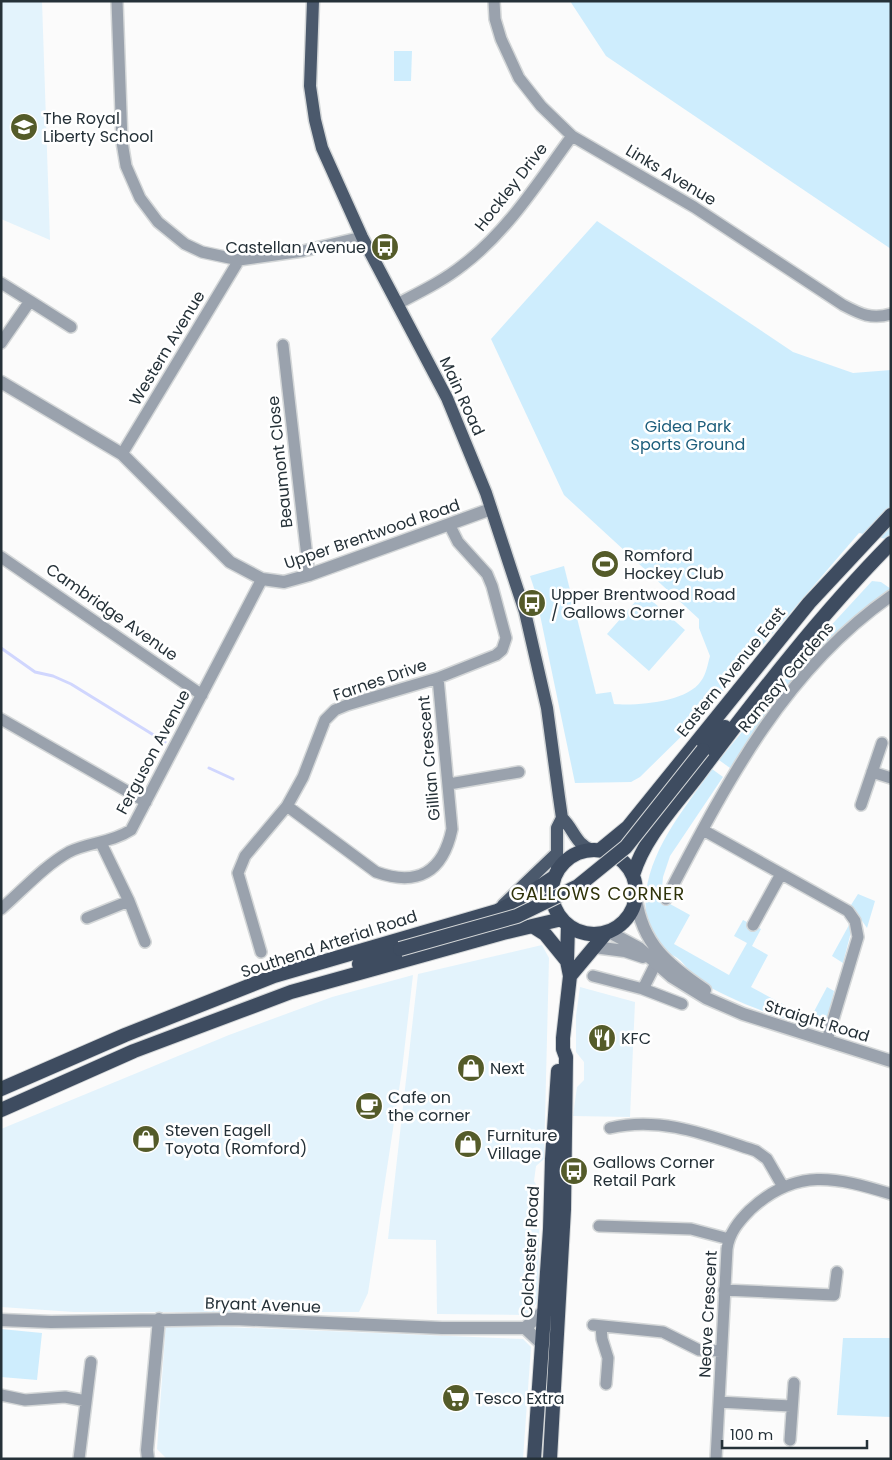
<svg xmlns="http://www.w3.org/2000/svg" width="892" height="1460" viewBox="0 0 892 1460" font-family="Poppins,sans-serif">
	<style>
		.built { fill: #e3f3fc }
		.green { fill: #ceedfd }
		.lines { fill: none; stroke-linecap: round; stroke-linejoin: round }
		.stream { stroke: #d0d6fe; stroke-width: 3 }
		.minor-casing { stroke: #d4d7d8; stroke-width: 14 }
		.tertiary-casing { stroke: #d4d7d8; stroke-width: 15 }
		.primary-casing { stroke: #d4d7d8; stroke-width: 15 }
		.trunk-casing { stroke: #d4d7d8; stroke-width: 16 }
		.minor { stroke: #9aa2ad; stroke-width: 11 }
		.tertiary { stroke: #9aa2ad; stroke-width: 12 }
		.primary { stroke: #4b596c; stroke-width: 12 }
		.trunk { stroke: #3e4c60; stroke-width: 14 }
		.trunk-bridge-casing { stroke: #d4d7d8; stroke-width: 16; stroke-linecap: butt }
		.trunk-bridge { stroke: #3e4c60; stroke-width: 14 }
		.labels { text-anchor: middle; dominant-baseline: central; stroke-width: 5; stroke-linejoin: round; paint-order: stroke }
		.poi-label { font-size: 16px; fill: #253138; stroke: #fff; text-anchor: start }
		.street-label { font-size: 16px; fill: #253138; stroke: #fff }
		.park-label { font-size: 16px; fill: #1d5e7c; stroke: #fff }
		.neighbourhood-label { font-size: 18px; letter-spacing: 1px; fill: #2f330a; stroke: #fff }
	</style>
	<rect width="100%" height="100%" fill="#fbfbfb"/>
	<!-- built -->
	<path class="built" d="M1 1H42L50 240 1 219Z
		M542 945 549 958 544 1159 536 1166 534 1181 540 1191 538 1302 526 1315 437 1314 436 1240 388 1239 418 974Z
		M413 975 402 1070 368 1293 359 1312H74L1 1307V1129L229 1035 332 997Z
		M580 987 635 1002 630 1117 573 1116 577 1087 584 1080V1062L576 1052V1016Z
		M166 1322 178 1325 523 1339 531 1347 523 1459H167L157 1449Z"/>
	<!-- green -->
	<path class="green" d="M570 1H891V249L606 56Z
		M394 51H412L411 81H394Z
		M597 221 793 352 853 373 891 370V540L859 533 699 719 640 777 631 782 575 783 535 591 530 576 564 566 596 694 611 692 614 704C638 706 687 702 701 681 706 675 708 663 710 656L699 628V619L564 495 491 339Z
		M872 581 881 582 891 589 847 625 769 715 730 768 719 760 813 645Z
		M643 593 685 630 649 671 607 634Z
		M712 769 723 777 670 856 663 877 661 899 690 915 674 944 729 975 747 943 734 936 743 920 761 929 752 946 768 955 751 987 810 1019 827 987 834 991 828 1018 821 1029C786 1021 728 1000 698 980 690 974 683 960 674 956 652 946 643 916 646 892 653 844 686 807 712 769Z
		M858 894 875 901 867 928 851 905Z
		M849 925 851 932 843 963 832 956Z
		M1 1329 42 1333 37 1380 1 1377Z
		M843 1338H891V1417L837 1415Z"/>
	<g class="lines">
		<!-- stream -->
		<path class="stream" d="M1 648 35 672 53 676 71 684 165 742
			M209 768 233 779"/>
		<!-- minor casing -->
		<g class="minor-casing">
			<path id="minor" d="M117 1 122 142 126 166 140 198 158 222 185 244 202 252 239 260 303 251 362 237
				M494 1 495 19 501 39 519 78 541 106 572 136 694 207 843 305C860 314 872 320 891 314
				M1 283 30 301 1 343
				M30 301 71 327
				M397 304C420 292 443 281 463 265 508 231 539 181 572 136
				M283 345 309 575
				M122 454 239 260
				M1 557 202 695
				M1 719 146 802
				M872 772 891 778
				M449 784 519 772
				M861 805 882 743
				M287 806 376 872C418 887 443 872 452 829L438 678
				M703 830 848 911 855 921 858 937 827 1040
				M666 899C725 786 783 671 891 596
				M129 901 145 942
				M1 909C23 890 44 866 69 852 89 842 111 843 131 830L262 579
				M87 918 129 901 101 843
				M753 925 781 874
				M261 952 238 873 245 856 287 806 303 777 325 720 335 710 347 705 438 678 496 655 502 650 506 638 492 586 487 574 458 542 450 526
				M593 976 643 989 682 1004
				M643 989 656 963
				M610 1128C661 1116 707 1135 756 1151L767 1159 782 1185
				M599 1226 691 1229 729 1239
				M724 1290 834 1295 837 1272
				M593 1325 663 1332 699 1350 721 1351
				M601 1326 602 1339 608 1358 606 1384
				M1 1395 25 1400 65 1397 86 1401
				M719 1402 791 1406
				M790 1440 794 1383
				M79 1459 91 1362
				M716 1459 727 1249C729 1233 739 1221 750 1210 796 1167 836 1177 891 1194"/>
		</g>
		<!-- tertiary casing -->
		<g class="tertiary-casing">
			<path id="tertiary" d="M1 382 122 454 230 562 262 579 284 582 309 575 491 509
				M636 898C642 944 668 965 705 990
				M609 932 639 948 672 977 706 998 743 1014 891 1061
				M594 947 625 951 643 957
				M1 1320 51 1322 234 1319 442 1328H525L543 1345
				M525 1328 545 1310
				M148 1459 147 1450 159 1319"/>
		</g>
		<!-- primary casing -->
		<g class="primary-casing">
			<path id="primary" d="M313 1 310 86 315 120 322 148 362 237 447 398 486 493 525 612 547 708 559 797 562 818 557 828V873
				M562 818C574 829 575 844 592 850
				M503 905 556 854"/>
		</g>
		<!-- trunk casing -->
		<g class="trunk-casing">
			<path id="trunk" d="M703 750 725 727
				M552 892a42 42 0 1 1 84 0a42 42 0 1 1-84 0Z
				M600 850 628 827 809 603 891 515
				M633 875C645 836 675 806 699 774 759 694 821 614 891 543
				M534 927 545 934 567 961
				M359 964 400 949
				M570 976 606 933
				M1 1089 125 1035 274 976 497 911 519 900 554 877
				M1 1110 134 1051 291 992 503 933 562 919
				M534 1459 550 1229 552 1159 558 1071
				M550 1459 564 1209 566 1057 563 1049V1038L570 976 567 961 568 925"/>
		</g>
		<!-- minor -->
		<use href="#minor" class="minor"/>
		<!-- tertiary -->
		<use href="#tertiary" class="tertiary"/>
		<!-- primary -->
		<use href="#primary" class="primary"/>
		<!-- trunk -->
		<use href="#trunk" class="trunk"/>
		<!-- trunk-bridge casing -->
		<g class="trunk-bridge-casing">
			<path id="trunk-bridge" d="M400 949 517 916 578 886 626 847 703 750"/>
		</g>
		<!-- trunk-bridge -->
		<use href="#trunk-bridge" class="trunk-bridge"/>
	</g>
	<!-- icons -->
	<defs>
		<g id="school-disc" transform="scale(1.4375)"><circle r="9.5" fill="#545b29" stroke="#fff"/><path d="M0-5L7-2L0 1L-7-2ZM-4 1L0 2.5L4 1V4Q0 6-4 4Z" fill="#fff"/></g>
		<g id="bus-disc" transform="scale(1.4375)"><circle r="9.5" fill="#545b29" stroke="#fff"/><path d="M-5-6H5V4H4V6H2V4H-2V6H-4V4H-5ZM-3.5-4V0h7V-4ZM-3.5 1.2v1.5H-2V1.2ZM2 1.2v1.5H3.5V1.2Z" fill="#fff"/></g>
		<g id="stadium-disc" transform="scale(1.4375)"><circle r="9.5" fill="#545b29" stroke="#fff"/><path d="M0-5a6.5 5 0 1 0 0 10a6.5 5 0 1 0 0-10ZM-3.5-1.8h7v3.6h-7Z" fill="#fff"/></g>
		<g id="restaurant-disc" transform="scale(1.4375)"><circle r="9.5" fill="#545b29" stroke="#fff"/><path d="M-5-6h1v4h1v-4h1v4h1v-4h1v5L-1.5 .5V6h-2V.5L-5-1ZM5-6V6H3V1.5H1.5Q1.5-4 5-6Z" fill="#fff"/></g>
		<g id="shop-disc" transform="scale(1.4375)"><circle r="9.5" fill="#545b29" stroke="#fff"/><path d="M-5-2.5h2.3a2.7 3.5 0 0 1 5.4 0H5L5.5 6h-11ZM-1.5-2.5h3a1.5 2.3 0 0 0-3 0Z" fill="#fff"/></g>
		<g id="cafe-disc" transform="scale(1.4375)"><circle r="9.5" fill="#545b29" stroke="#fff"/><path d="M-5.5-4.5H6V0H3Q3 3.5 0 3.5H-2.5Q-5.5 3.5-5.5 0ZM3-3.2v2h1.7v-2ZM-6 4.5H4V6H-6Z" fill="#fff"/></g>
		<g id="supermarket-disc" transform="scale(1.4375)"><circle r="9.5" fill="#545b29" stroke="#fff"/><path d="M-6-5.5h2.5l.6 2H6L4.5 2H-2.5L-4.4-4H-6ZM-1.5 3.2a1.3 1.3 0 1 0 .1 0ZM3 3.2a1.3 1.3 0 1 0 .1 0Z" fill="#fff"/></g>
	</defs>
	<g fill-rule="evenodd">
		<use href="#school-disc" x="24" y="127"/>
		<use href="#bus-disc" x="385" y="247"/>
		<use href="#stadium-disc" x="605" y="564"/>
		<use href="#bus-disc" x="532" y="603"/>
		<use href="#restaurant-disc" x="602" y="1038"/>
		<use href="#shop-disc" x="471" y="1068"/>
		<use href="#cafe-disc" x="369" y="1106"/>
		<use href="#shop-disc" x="146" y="1139"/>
		<use href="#shop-disc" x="468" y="1144"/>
		<use href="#bus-disc" x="574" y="1171"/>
		<use href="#supermarket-disc" x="456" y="1398"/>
	</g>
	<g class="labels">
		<!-- poi labels -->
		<g class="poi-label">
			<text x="43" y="118">The Royal<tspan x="43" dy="18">Liberty School</tspan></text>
			<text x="366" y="247" text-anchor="end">Castellan Avenue</text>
			<text x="624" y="555">Romford<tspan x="624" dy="18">Hockey Club</tspan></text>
			<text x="551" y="594">Upper Brentwood Road<tspan x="551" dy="18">/ Gallows Corner</tspan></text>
			<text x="621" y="1038">KFC</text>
			<text x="490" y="1068">Next</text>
			<text x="388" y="1097">Cafe on<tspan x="388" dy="18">the corner</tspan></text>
			<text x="165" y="1130">Steven Eagell<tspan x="165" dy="18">Toyota (Romford)</tspan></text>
			<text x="487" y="1135">Furniture<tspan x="487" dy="18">Village</tspan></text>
			<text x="593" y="1162">Gallows Corner<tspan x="593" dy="18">Retail Park</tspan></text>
			<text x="475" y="1398">Tesco Extra</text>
		</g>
		<!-- street labels -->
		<g class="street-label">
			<text transform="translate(671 175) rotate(31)">Links Avenue</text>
			<text transform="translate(511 187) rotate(-52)">Hockley Drive</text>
			<text transform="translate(167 348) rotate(-59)">Western Avenue</text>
			<text transform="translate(462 396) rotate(65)">Main Road</text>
			<text transform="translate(280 462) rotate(-96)">Beaumont Close</text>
			<text transform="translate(372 534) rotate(-19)">Upper Brentwood Road</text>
			<text transform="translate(112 612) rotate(35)">Cambridge Avenue</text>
			<text transform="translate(731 672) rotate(-51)">Eastern Avenue East</text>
			<text transform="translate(786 677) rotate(-50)">Ramsay Gardens</text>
			<text transform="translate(380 680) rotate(-19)">Farnes Drive</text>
			<text transform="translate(153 752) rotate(-62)">Ferguson Avenue</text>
			<text transform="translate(429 758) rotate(-95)">Gillian Crescent</text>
			<text transform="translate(329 944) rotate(-18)">Southend Arterial Road</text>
			<text transform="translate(817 1021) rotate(17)">Straight Road</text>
			<text transform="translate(530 1252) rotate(-87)">Colchester Road</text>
			<text transform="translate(263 1305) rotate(2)">Bryant Avenue</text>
			<text transform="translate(708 1314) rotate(-87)">Neave Crescent</text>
		</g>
		<!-- park labels -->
		<g class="park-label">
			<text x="688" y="426">Gidea Park<tspan x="688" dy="18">Sports Ground</tspan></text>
		</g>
		<!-- neighbourhood labels -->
		<g class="neighbourhood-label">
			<text x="598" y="893">GALLOWS CORNER</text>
		</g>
	</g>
	<!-- border -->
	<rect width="892" height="1460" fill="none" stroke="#253138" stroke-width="5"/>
	<!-- scale -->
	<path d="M722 1440v8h145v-8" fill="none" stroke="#253138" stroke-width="2.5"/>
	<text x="730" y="1440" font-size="15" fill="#253138" stroke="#ffffff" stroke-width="4" paint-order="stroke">100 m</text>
</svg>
